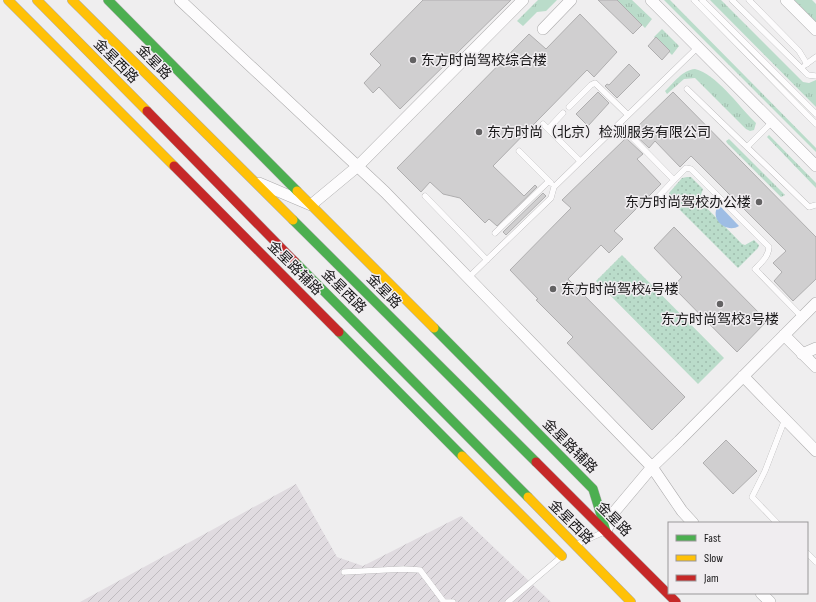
<svg xmlns="http://www.w3.org/2000/svg" width="816" height="602" viewBox="0 0 816 602" font-family="'Sofia Sans Condensed','Noto Sans SC',sans-serif">
	<style>
		.industrial { fill: url(#industrial-furrows) }
		.grass { fill: url(#grass-tufts) }
		.garden { fill: url(#garden-dots) }
		.water { fill: #9ebde4 }
		.building { fill: #d0cfd0; stroke: #afaeaf }
		.lines { fill: none; stroke-linecap: round; stroke-linejoin: round }
		.lane-casing { stroke: #acabac; stroke-width: 6 }
		.street-casing { stroke: #acabac; stroke-width: 12 }
		.fast-casing { stroke: #acabac; stroke-width: 10 }
		.slow-casing { stroke: #acabac; stroke-width: 10 }
		.jam-casing { stroke: #acabac; stroke-width: 10 }
		.lane { stroke: #fdfcfd; stroke-width: 5.5 }
		.street { stroke: #fdfcfd; stroke-width: 11 }
		.fast { stroke: #4caf50; stroke-width: 9 }
		.slow { stroke: #ffc107; stroke-width: 9 }
		.jam { stroke: #c62828; stroke-width: 9 }
		.poi-dot { fill: #636263; stroke: #f0edf0; stroke-width: 1.5 }
		.labels { text-anchor: middle; dominant-baseline: central; stroke-width: 3; stroke-linejoin: round; paint-order: stroke }
		.poi-label { font-size: 14px; fill: #171617; stroke: #f0edf0; text-anchor: start }
		.street-label { font-size: 14px; fill: #171617; stroke: #f0edf0 }
	</style>
	<defs>
		<pattern id="industrial-furrows" width="10" height="10" patternUnits="userSpaceOnUse"><rect width="10" height="10" fill="#e0dbe0"/><path d="M-1 1l2-2M0 10L10 0M9 11l2-2" fill="none" stroke="#bfbbbf"/></pattern>
		<pattern id="grass-tufts" width="24" height="20" patternUnits="userSpaceOnUse"><rect width="24" height="20" fill="#badcca"/><path d="M3 7l-1-3M5 7V3M7 7l1-3M15 17l-1-3M17 17v-4M19 17l1-3" fill="none" stroke="#9fbcad"/></pattern>
		<pattern id="garden-dots" width="8" height="8" patternUnits="userSpaceOnUse"><rect width="8" height="8" fill="#badcca"/><path d="M2 2h.1M6 6h.1" fill="none" stroke="#9fbcad" stroke-width="1.8" stroke-linecap="round"/></pattern>
	</defs>
	<rect width="100%" height="100%" fill="#efeeef"/>
	<!-- industrial -->
	<path class="industrial" d="M296 484 337 557 363 566 461 516 551 602H80Z"/>
	<!-- grass -->
	<path class="grass" d="M538 0H557L546 11 537 12 523 26 517 21Z
		M617 0H632L652 19 645 28Z
		M664 0H670L816 148V152Z
		M710 0H721L803 82 809 83 816 80V107Z
		M794 0H812L816 4V22Z
		M662 29 679 46 672 55 654 37Z
		M695 69C716 74 738 105 753 120L756 123 754 130 750 131 746 129 695 78 684 79 667 94 665 91C674 83 682 70 695 69Z
		M769 135 816 183V188L767 137Z
		M729 139 785 195 781 197 727 143 726 141Z"/>
	<!-- garden -->
	<path class="garden" d="M687 177H691L703 189 699 200 742 244 745 245 754 240 759 245 758 248 738 268 669 199V193L682 178Z
		M622 255 724 358 698 384 596 281Z"/>
	<!-- water -->
	<path class="water" d="M719 205 739 226C726 234 708 218 719 205Z"/>
	<!-- building -->
	<path class="building" d="M423 0H511L400 109 379 87 373 93 364 83 381 65 370 54Z
		M598 0H617L642 25 633 34Z
		M580 14 617 52 594 77 587 70 493 166 524 196 535 185 537 187 497 226 489 219 485 223 460 198 443 194 430 182 421 192 397 168 529 34 546 49Z
		M656 37 670 51 662 60 648 46Z
		M629 64 640 75 617 98 605 86 607 84 609 85Z
		M598 92 609 103 588 126 576 114Z
		M673 92 816 237V279L793 301 774 281 782 272 773 263 786 251 691 156 680 167 655 141 649 148 632 132Z
		M626 138 643 154 637 159 661 184 614 231 623 239 609 253 601 245 568 279 685 397 652 430 567 343 573 337 536 300 538 299 510 270 571 208 562 200Z
		M543 193 546 196 506 235 503 232Z
		M674 227 767 321 737 352 673 287 682 277 654 248Z
		M726 440 757 471 733 494 703 463Z"/>
	<g class="lines">
		<!-- lane casing -->
		<g class="lane-casing">
			<path id="lane" d="M694 0 816 124
				M702 0 816 114
				M732 0 801 68 808 75 816 76
				M749 0 799 51 807 64
				M805 65 816 57
				M687 89 809 207 816 205
				M569 107 591 85 595 83 628 115
				M563 113 549 128V130L580 161
				M543 124 549 130
				M619 124 674 180
				M747 147 772 122
				M519 151 551 183
				M425 196 487 260
				M657 198 674 180 686 168 691 169 769 247C769 256 761 263 755 269L802 317
				M495 233 549 181
				M468 278 551 198 554 187 698 47
				M777 523 752 497 765 471 785 419
				M577 544 604 532
				M807 553 816 562
				M344 572 403 569 420 570 444 602H453
				M508 602 561 557"/>
		</g>
		<!-- street casing -->
		<g class="street-casing">
			<path id="street" d="M180 0 385 192 652 467 682 511 693 523
				M651 0 816 166
				M786 0 816 30
				M543 29 571 0
				M259 183 311 205 358 166 523 0
				M784 335 816 367
				M802 354 816 348
				M743 376 816 451
				M606 531 615 511 652 467 679 441 816 303
				M761 593 770 602"/>
		</g>
		<!-- fast casing -->
		<g class="fast-casing">
			<path id="fast" d="M108 0 297 191
				M293 220 536 462
				M295 262 528 497
				M434 328 593 489 606 531
				M339 332 462 456"/>
		</g>
		<!-- slow casing -->
		<g class="slow-casing">
			<path id="slow" d="M8 0 174 166
				M37 0 147 111
				M72 0 293 220
				M297 191 434 328
				M462 456 562 556
				M528 497 631 602"/>
		</g>
		<!-- jam casing -->
		<g class="jam-casing">
			<path id="jam" d="M147 111 295 262
				M174 166 339 332
				M536 462 676 602"/>
		</g>
		<!-- lane -->
		<use href="#lane" class="lane"/>
		<!-- street -->
		<use href="#street" class="street"/>
		<!-- fast -->
		<use href="#fast" class="fast"/>
		<!-- slow -->
		<use href="#slow" class="slow"/>
		<!-- jam -->
		<use href="#jam" class="jam"/>
	</g>
	<!-- markers -->
	<g class="poi-dot">
		<circle cx="413" cy="60" r="4"/>
		<circle cx="479" cy="132" r="4"/>
		<circle cx="759" cy="202" r="4"/>
		<circle cx="553" cy="289" r="4"/>
		<circle cx="720" cy="304" r="4"/>
	</g>
	<g class="labels">
		<!-- poi labels -->
		<g class="poi-label">
			<text x="421" y="60">东方时尚驾校综合楼</text>
			<text x="487" y="132">东方时尚（北京）检测服务有限公司</text>
			<text x="751" y="202" text-anchor="end">东方时尚驾校办公楼</text>
			<text x="561" y="289">东方时尚驾校4号楼</text>
			<text x="720" y="319" text-anchor="middle">东方时尚驾校3号楼</text>
		</g>
		<!-- street labels -->
		<g class="street-label">
			<text transform="translate(116 61) rotate(45)">金星西路</text>
			<text transform="translate(154 62) rotate(45)">金星路</text>
			<text transform="translate(295 268) rotate(45)">金星路辅路</text>
			<text transform="translate(344 291) rotate(45)">金星西路</text>
			<text transform="translate(384 291) rotate(45)">金星路</text>
			<text transform="translate(570 446) rotate(45)">金星路辅路</text>
			<text transform="translate(614 519) rotate(45)">金星路</text>
			<text transform="translate(571 522) rotate(45)">金星西路</text>
		</g>
	</g>
	<!-- legend -->
	<rect x="668" y="522" width="140" height="72" fill="#f0edf0" stroke="#999799"/>
	<rect x="676" y="535" width="20" height="6" fill="#4caf50" stroke="#999799"/>
	<text x="704" y="542" font-size="12" fill="#171617">Fast</text>
	<rect x="676" y="555" width="20" height="6" fill="#ffc107" stroke="#999799"/>
	<text x="704" y="562" font-size="12" fill="#171617">Slow</text>
	<rect x="676" y="575" width="20" height="6" fill="#c62828" stroke="#999799"/>
	<text x="704" y="582" font-size="12" fill="#171617">Jam</text>
</svg>
